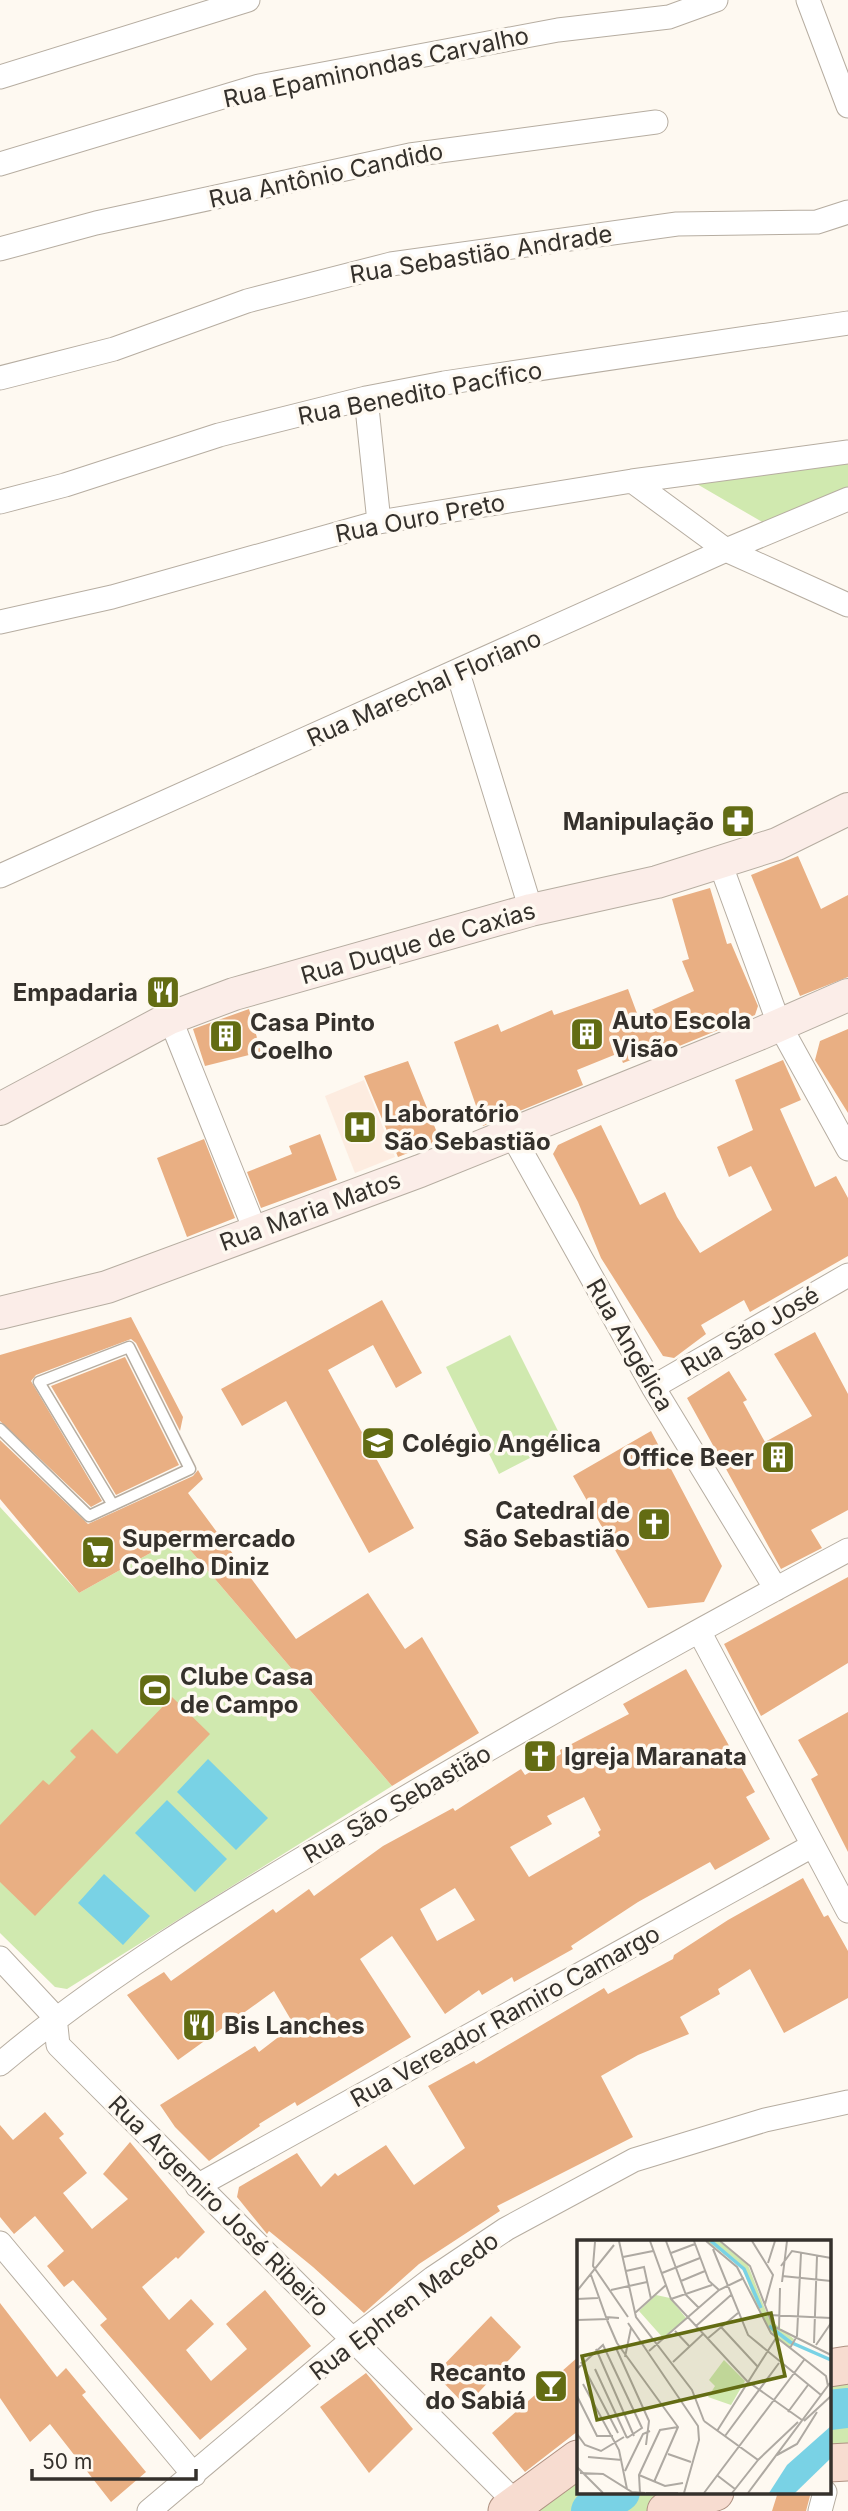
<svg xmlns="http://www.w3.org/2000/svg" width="848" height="2511" viewBox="0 0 848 2511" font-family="Inter,sans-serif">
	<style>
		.medical { fill: #fdece0 }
		.green { fill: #d0e9af }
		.water { fill: #79d2e5 }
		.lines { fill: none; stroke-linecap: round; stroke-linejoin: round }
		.river { stroke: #79d2e5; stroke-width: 40 }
		.building { fill: #e9af83; fill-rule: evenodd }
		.lane-casing { stroke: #b6ada1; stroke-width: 13 }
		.street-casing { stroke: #b6ada1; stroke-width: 25 }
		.secondary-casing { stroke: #b6ada1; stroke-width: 34 }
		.primary-casing { stroke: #af9182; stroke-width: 39 }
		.lane { stroke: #fff; stroke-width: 10 }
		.street { stroke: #fff; stroke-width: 23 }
		.secondary { stroke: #fbede8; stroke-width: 32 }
		.primary { stroke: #f7dcd0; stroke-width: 37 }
		.labels { text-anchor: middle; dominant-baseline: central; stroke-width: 7; stroke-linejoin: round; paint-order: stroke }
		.street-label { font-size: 24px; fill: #35312c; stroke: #fef9f1 }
		.poi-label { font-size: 24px; font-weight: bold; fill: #35312c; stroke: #fef9f1; text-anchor: start }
		.inset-river { fill: none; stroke: #79d2e5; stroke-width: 3.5 }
		.inset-road { fill: none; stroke: #aea9a2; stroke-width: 2 }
		.view { fill: #636c13; fill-opacity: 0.15; stroke: #636c13; stroke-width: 3.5 }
		.inset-edge { fill: none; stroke: #35312c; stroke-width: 3.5 }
	</style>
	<rect width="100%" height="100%" fill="#fef9f1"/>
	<!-- medical -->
	<path class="medical" d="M364 1080 395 1157 355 1173 325 1096Z"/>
	<!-- green -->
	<path class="green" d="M848 459V501L776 530 690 480Z
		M510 1335 563 1441 499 1474 446 1367Z
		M0 1507 79 1593 179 1537 392 1786 67 1989 55 1987 0 1933Z
		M848 2368V2455L829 2459V2371Z
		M578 2462V2492H706L661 2511H508Z"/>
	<!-- water -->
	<path class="water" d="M208 1759 268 1818 236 1850 177 1792Z
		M167 1800 227 1859 195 1892 135 1833Z
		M104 1874 150 1916 123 1945 78 1903Z"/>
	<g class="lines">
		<!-- river -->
		<path class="river" d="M829 2410 848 2408
			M591 2511 620 2492"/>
	</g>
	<!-- building -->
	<path class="building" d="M798 856 821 909 848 895V977L800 996 751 875Z
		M710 888 727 944 731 943 758 1006 755 1015 672 1049 670 1045 623 1063 619 1053 577 1070 583 1085 483 1126 454 1042 498 1024 501 1032 552 1010 554 1015 628 989 638 1016 694 991 682 961 689 959 672 899Z
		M249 1009 261 1052 205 1066 193 1029Z
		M848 1029V1113L815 1060 820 1041Z
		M783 1060 801 1100 780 1109 815 1187 836 1176 848 1198V1256L750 1312 744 1300 701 1325 706 1334 674 1358 663 1356 601 1258 578 1202 553 1154 558 1145 601 1125 640 1205 665 1192 677 1217 700 1253 772 1210 751 1166 729 1177 717 1147 753 1130 735 1080Z
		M408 1061 440 1140 398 1157 364 1076Z
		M320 1134 337 1180 261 1208 247 1172 292 1154 289 1146Z
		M204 1139 235 1218 187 1237 157 1158Z
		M382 1300 422 1373 396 1388 373 1345 328 1370 414 1528 369 1553 286 1401 242 1426 221 1389Z
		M131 1317 183 1417 180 1431 136 1343 131 1339 36 1375 31 1381 102 1501 91 1507 0 1421V1355Z
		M815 1332 848 1394V1510L811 1530 822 1548 781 1569 687 1398 729 1371 747 1400 743 1402 765 1442 812 1416 774 1354Z
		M125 1357 179 1465 116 1495 51 1386Z
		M651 1431 722 1566 704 1602 648 1608 573 1476Z
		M0 1440 88 1524 193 1476 198 1470 203 1479 188 1493 296 1639 368 1593 405 1649 422 1637 479 1733 392 1786 179 1537 79 1593 0 1499Z
		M848 1577V1663L761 1716 724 1644Z
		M686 1669 755 1792 746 1797 770 1839 715 1870 710 1862 638 1902 571 1946 573 1949 514 1982 512 1977 482 1995 479 1990 445 2014 392 1936 360 1959 411 2037 297 2106 295 2102 259 2124 260 2126 209 2161 175 2127 160 2105 255 2046 259 2052 294 2025 274 1991 178 2060 127 1995 164 1972 171 1981 273 1909 276 1913 309 1889 314 1896 383 1846 453 1808 455 1811 521 1769 525 1775 561 1754 560 1750 629 1714 623 1704ZM584 1797 601 1830 598 1832 600 1836 529 1877 510 1847 552 1824 547 1816ZM455 1888 475 1920 437 1941 420 1909Z
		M172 1697 210 1734 35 1916 0 1882V1825L43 1780 49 1785 76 1757 70 1751 92 1729 117 1754Z
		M848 1712V1852L811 1779 818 1775 798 1740Z
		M803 1878 824 1917 828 1915 848 1951V1998L784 2033 750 1969 718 1989 720 1994 680 2017 689 2034 638 2055 601 2076 633 2137 497 2206 500 2211 419 2264 364 2313 313 2267 269 2231 267 2234 237 2197 239 2187 297 2153 321 2187 335 2173 338 2176 386 2145 414 2185 465 2148 428 2086 474 2061 476 2064 604 1988 608 1994 673 1959 674 1955 728 1920Z
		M45 2112 64 2134 59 2138 87 2173 63 2193 92 2229 128 2199 103 2174 130 2142 205 2232 178 2259 176 2257 142 2287 169 2320 191 2299 214 2324 186 2350 211 2381 247 2349 226 2324 265 2290 311 2346 200 2440 100 2325 107 2319 73 2280 64 2287 47 2266 64 2251 35 2216 14 2234 0 2217V2125L13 2140Z
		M0 2303 57 2377 66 2368 86 2392 82 2395 146 2472 111 2502 50 2424 30 2442 0 2398Z
		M491 2316 521 2347 466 2406 435 2374Z
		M578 2357V2431L525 2472 492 2433Z
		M366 2373 413 2429 369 2473 320 2407Z
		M778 2492H811L806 2511H772Z"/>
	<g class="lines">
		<!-- lane casing -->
		<g class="lane-casing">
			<path id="lane" d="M0 1429 89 1516 190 1469 129 1347 39 1382 113 1505"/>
		</g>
		<!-- street casing -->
		<g class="street-casing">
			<path id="street" d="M808 0 848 106
				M0 77 248 0
				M0 164 259 86 558 30 669 17 716 0
				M0 249 96 223 410 155 656 122
				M0 378 114 349 247 301 391 264 677 224 817 222 848 212
				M366 398 379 522
				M632 481 726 550 848 605
				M0 502 65 485 219 435 366 398 444 383 848 323
				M0 622 112 597 379 522 632 481 848 452
				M458 673 531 910
				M720 863 779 1024 848 1149
				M0 876 726 550 848 499
				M170 1018 255 1230
				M511 1133 653 1387 776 1589
				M653 1387 848 1275
				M700 1633 848 1911
				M0 1958 55 2017 58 2045 517 2504
				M0 2064C103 1977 225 1904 342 1835 508 1736 678 1641 848 1550
				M197 2186 812 1846
				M0 2243 194 2475
				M149 2511 353 2339 433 2278 506 2229 634 2160 765 2120 848 2102
				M820 2511 825 2492"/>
		</g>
		<!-- secondary casing -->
		<g class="secondary-casing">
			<path id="secondary" d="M0 1109 170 1018 234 994 531 910 657 882 777 844 848 809
				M0 1313 107 1287 420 1171 759 1034 848 995"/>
		</g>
		<!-- primary casing -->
		<g class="primary-casing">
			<path id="primary" d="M829 2368 848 2365
				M829 2463 848 2462
				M507 2511 578 2459
				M666 2511 674 2505 715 2492"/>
		</g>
		<!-- lane -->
		<use href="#lane" class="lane"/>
		<!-- street -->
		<use href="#street" class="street"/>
		<!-- secondary -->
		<use href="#secondary" class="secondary"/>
		<!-- primary -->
		<use href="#primary" class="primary"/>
	</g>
	<!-- icons -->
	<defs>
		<g id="pharmacy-square" transform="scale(1.75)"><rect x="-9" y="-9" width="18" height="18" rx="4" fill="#636c13" stroke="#fef9f1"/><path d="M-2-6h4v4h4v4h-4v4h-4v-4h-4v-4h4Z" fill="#fff"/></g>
		<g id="restaurant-square" transform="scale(1.75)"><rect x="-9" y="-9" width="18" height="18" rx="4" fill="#636c13" stroke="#fef9f1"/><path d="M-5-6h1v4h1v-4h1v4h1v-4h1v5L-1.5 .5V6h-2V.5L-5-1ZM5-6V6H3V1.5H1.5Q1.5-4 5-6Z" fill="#fff"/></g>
		<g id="building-square" transform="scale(1.75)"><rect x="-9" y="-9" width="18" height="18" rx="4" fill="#636c13" stroke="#fef9f1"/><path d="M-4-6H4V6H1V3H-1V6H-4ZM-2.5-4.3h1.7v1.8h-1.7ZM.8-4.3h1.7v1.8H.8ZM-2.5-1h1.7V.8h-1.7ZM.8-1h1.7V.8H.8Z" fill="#fff"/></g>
		<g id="hospital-square" transform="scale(1.75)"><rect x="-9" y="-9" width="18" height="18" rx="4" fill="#636c13" stroke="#fef9f1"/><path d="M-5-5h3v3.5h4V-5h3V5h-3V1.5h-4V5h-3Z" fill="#fff"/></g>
		<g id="school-square" transform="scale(1.75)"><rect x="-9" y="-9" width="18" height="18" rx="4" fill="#636c13" stroke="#fef9f1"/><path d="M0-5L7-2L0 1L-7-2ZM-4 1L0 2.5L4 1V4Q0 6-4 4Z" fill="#fff"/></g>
		<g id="church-square" transform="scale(1.75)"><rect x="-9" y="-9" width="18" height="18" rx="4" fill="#636c13" stroke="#fef9f1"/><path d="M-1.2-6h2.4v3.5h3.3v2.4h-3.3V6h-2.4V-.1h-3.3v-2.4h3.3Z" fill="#fff"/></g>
		<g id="supermarket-square" transform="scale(1.75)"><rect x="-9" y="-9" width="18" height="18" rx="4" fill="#636c13" stroke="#fef9f1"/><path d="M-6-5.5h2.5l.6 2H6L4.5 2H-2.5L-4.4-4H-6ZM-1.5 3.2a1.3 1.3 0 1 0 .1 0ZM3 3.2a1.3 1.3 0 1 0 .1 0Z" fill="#fff"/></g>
		<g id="stadium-square" transform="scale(1.75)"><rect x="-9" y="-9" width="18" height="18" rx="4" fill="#636c13" stroke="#fef9f1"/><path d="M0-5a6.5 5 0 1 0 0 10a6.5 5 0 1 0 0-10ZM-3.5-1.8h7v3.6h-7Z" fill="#fff"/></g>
		<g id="bar-square" transform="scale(1.75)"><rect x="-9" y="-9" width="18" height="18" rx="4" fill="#636c13" stroke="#fef9f1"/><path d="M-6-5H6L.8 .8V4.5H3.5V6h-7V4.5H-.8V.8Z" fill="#fff"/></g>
	</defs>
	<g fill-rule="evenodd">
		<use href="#pharmacy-square" x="738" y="821"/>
		<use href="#restaurant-square" x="163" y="992"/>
		<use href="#building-square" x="587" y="1034"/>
		<use href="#building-square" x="226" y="1036"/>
		<use href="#hospital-square" x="360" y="1127"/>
		<use href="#school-square" x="378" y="1443"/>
		<use href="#building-square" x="778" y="1457"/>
		<use href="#church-square" x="654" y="1524"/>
		<use href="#supermarket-square" x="98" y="1552"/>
		<use href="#stadium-square" x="155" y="1690"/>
		<use href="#church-square" x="540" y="1756"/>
		<use href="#restaurant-square" x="199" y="2025"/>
		<use href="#bar-square" x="551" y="2386"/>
	</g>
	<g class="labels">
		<!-- street labels -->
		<g class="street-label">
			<text transform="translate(376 67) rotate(-12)">Rua Epaminondas Carvalho</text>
			<text transform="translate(326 175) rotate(-12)">Rua Antônio Candido</text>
			<text transform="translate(481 254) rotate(-9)">Rua Sebastião Andrade</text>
			<text transform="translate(420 393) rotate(-11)">Rua Benedito Pacífico</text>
			<text transform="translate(420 518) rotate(-11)">Rua Ouro Preto</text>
			<text transform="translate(424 688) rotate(-24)">Rua Marechal Floriano</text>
			<text transform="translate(418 943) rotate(-16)">Rua Duque de Caxias</text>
			<text transform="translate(310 1211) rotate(-20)">Rua Maria Matos</text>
			<text transform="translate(750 1331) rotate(-30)">Rua São José</text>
			<text transform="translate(630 1345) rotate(60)">Rua Angélica</text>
			<text transform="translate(397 1804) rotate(-30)">Rua São Sebastião</text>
			<text transform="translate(505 2016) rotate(-29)">Rua Vereador Ramiro Camargo</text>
			<text transform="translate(219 2206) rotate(45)">Rua Argemiro José Ribeiro</text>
			<text transform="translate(404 2306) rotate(-37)">Rua Ephren Macedo</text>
		</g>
		<!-- poi labels -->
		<g class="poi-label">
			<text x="714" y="821" text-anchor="end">Manipulação</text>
			<text x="138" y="992" text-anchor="end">Empadaria</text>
			<text x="612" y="1020">Auto Escola<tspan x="612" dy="28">Visão</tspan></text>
			<text x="250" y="1022">Casa Pinto<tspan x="250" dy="28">Coelho</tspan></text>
			<text x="384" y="1113">Laboratório<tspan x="384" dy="28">São Sebastião</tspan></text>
			<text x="402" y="1443">Colégio Angélica</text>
			<text x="754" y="1457" text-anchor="end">Office Beer</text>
			<text x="630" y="1510" text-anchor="end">Catedral de<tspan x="630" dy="28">São Sebastião</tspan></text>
			<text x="122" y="1538">Supermercado<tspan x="122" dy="28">Coelho Diniz</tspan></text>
			<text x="180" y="1676">Clube Casa<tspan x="180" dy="28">de Campo</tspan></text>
			<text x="564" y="1756">Igreja Maranata</text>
			<text x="224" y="2025">Bis Lanches</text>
			<text x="526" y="2372" text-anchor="end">Recanto<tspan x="526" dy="28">do Sabiá</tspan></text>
		</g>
	</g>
	<!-- overview -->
	<g transform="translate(577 2240)">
		<rect width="254" height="254" fill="#fef9f1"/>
		<path d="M130 1H142L171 25 192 79 217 99 212 108 199 98 180 68 166 29ZM79 55 93 58 109 78 87 99 62 71ZM147 120 168 141 154 165 131 157 138 146 132 140Z" fill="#d0e9af"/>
		<path d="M254 186V218L218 253H192L210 225Z" fill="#79d2e5"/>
		<path class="inset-river" d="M134 1 167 29 184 68M192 86 213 102 254 120"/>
		<path class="inset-road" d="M42 1 59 77 115 150 127 181M73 1 94 59 170 141 225 180M89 1 109 55 122 68M117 1 132 41 142 50M129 1 160 27 194 93 249 136 251 146M143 1 173 26 196 86 254 115M175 1 196 35 188 64M18 2 16 26 51 77M136 9 171 95 244 155M94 13 118 4M46 17 76 11M191 23 198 1M204 26 215 11 254 18M49 31 67 27 74 59M85 33 123 18M14 35 29 77 42 78M205 36 254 41M104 41 128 31M205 42 210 1M34 50 70 42M0 51 37 5M0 59 21 58M94 59 135 45M58 73 89 45M192 75 254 78M0 80 32 79M30 80 40 103 101 187 77 242M51 83 121 186 122 200 107 253M119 86 154 55M144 87 181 127M202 89 203 48M98 91 113 107M130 99 161 73M237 103 240 16M239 105 254 83M39 108 72 181 69 205M213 108 220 96 224 13M19 109 57 196M72 111 142 50 167 38M48 117 54 88M4 122 41 193M96 122 126 94M0 129 26 105 65 188 50 198M18 129 50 198M6 144 42 210 50 249M0 156 20 196H36M211 172 231 145M127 181 181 220 155 253M227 181 254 156M140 191 199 98M0 194 8 205 24 211 47 197M148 196 202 123M91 214 114 222M200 215 220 204 240 172M11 217 45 220M181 220 221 182M0 227 26 253M48 231 66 194 73 191M3 233 26 234 55 252 68 253M62 235 88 246 106 243M141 236 158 249M63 253 62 235 83 190 101 187M69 253H101M127 253 227 120M171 253 253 143"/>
		<path class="view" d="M194 73 208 136 20 180 5 116Z"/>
		<rect width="254" height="254" class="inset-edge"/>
	</g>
	<!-- scale -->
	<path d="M32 2469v10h164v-10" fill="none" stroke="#35312c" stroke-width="3.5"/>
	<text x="42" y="2469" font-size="21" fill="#35312c" stroke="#fef9f1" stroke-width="5" paint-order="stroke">50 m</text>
</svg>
